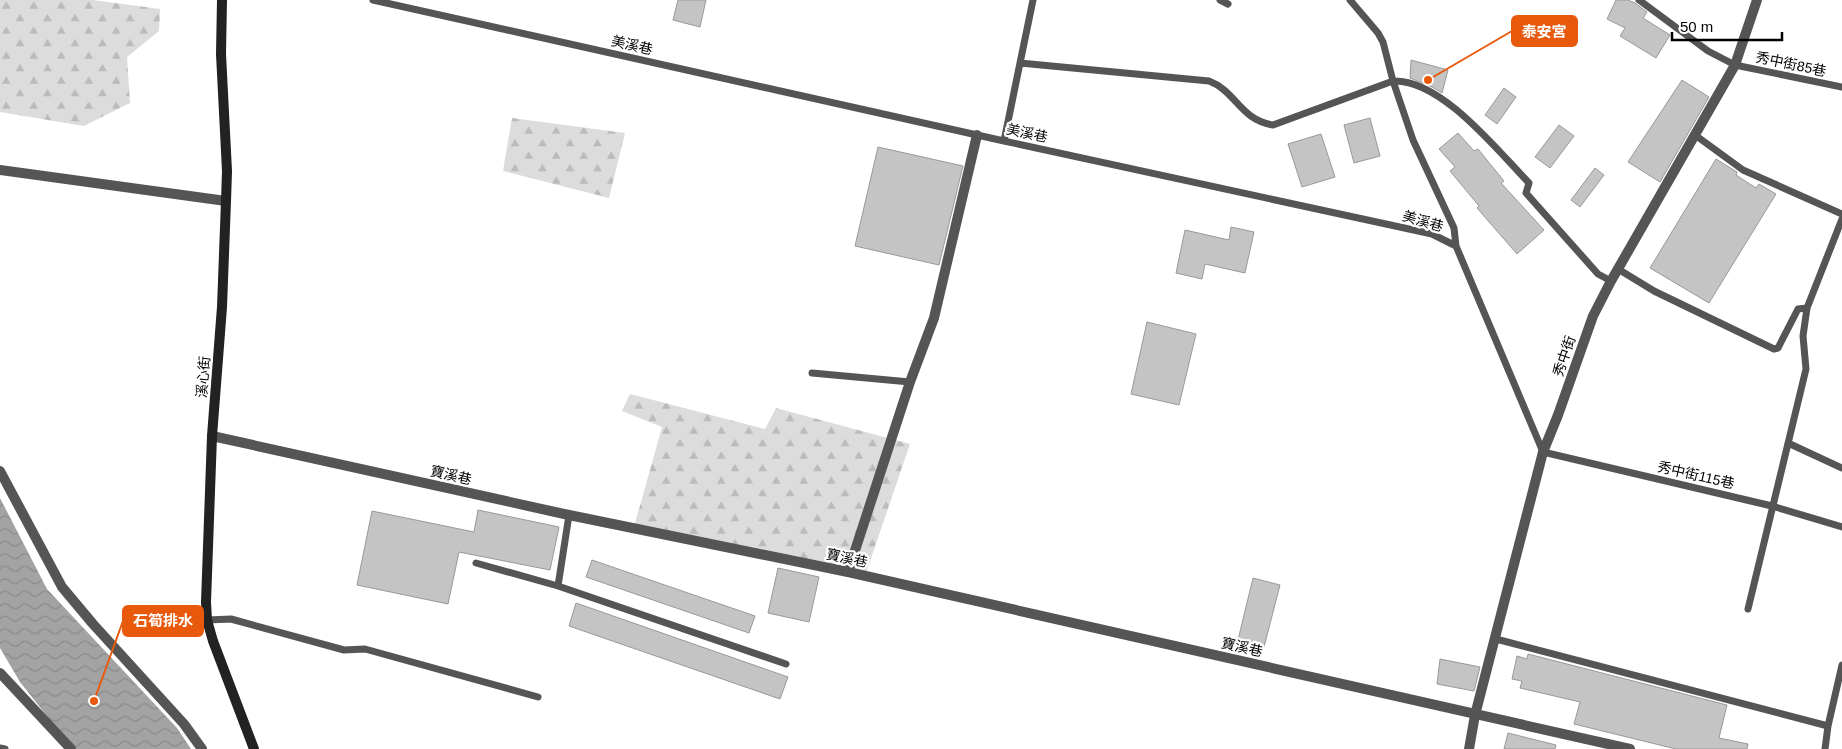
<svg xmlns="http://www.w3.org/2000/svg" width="1842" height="749" viewBox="0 0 1842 749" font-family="Helvetica,'Noto Sans TC',sans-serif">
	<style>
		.forest { fill: url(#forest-firs) }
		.water { fill: url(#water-waves) }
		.building { fill: #c4c4c4; stroke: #999 }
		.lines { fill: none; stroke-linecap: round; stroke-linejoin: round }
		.lane { stroke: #555; stroke-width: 7 }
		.street { stroke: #555; stroke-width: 10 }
		.secondary { stroke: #222; stroke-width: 10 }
		.labels { text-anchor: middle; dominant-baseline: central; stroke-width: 4.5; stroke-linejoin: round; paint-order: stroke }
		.street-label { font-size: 14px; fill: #000; stroke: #fff }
		.leader { fill: none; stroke: #e8590c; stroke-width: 2 }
		.callout-dot { fill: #e8590c; stroke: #fff; stroke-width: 2 }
		.callout { fill: #e8590c; stroke: #e8590c; stroke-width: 2 }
		.callout-label { font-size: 15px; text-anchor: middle; font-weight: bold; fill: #fff }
	</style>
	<defs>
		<pattern id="forest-firs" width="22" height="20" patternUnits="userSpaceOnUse" patternTransform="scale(1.25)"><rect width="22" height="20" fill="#dcdcdc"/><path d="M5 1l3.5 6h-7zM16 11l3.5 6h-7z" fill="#bbb"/></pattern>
		<pattern id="water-waves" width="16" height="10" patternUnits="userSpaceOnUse" patternTransform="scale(1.25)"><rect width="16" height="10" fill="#a3a3a3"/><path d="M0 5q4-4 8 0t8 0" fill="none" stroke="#8b8b8b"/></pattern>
	</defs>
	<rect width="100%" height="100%" fill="#fff"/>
	<!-- forest -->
	<path class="forest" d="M0 0H93L160 9 159 31 127 57 130 103 84 126 0 112Z
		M512 118 625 133 609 198 503 171Z
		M630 394 765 429 776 408 910 444 865 576 634 527 662 427 622 411Z"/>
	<!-- water -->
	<path class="water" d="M0 498 47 589 177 728 191 749H73L20 682 0 648Z"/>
	<!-- building -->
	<path class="building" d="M678 0H706L700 27 673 20Z
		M1616 0H1628L1635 3 1647 12 1643 18 1670 35 1656 58 1620 36 1625 28 1607 19Z
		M1411 60 1448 70 1442 93 1432 87 1410 78Z
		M1682 80 1709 97 1660 182 1628 162Z
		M1504 88 1516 97 1497 124 1485 115Z
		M1370 118 1380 156 1354 163 1344 125Z
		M1559 125 1574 136 1550 168 1535 157Z
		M1458 133 1474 151 1478 149 1504 181 1501 183 1544 230 1517 254 1477 208 1479 206 1450 171 1455 167 1439 149Z
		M1321 134 1335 177 1302 187 1288 144Z
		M878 147 963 166 939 265 855 246Z
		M1716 159 1737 172 1736 175 1756 188 1759 184 1776 194 1709 303 1650 268Z
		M1595 168 1604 175 1580 207 1571 200Z
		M1231 227 1254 232 1245 273 1205 264 1202 279 1176 273 1185 230 1229 240Z
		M1147 322 1196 334 1179 405 1131 394Z
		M478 510 559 527 550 570 459 552 448 604 357 585 372 511 474 532Z
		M592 560 755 616 749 633 586 577Z
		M778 568 819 577 809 622 768 613Z
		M1253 578 1280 585 1264 647 1238 640Z
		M576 603 788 677 780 699 569 626Z
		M1528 654 1727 705 1719 738 1748 744 1747 749H1676L1574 724 1580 702 1520 688 1522 681 1512 679 1517 656 1527 659Z
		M1440 659 1480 667 1474 691 1437 684Z
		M1508 733 1556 745 1555 749H1504Z"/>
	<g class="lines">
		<!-- lane -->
		<path class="lane" d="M373 0 1004 141 1432 234 1456 246 1543 452 1772 506 1842 527
			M1033 0 1020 63 1209 81C1236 91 1240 120 1273 125L1393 81C1441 79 1497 150 1529 183L1526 193 1598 274 1611 281
			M1220 0 1228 4
			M1350 0 1378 33 1383 42 1393 81 1413 140 1454 228 1456 246
			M1639 0 1708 51 1735 65 1842 87
			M1695 135 1743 170 1842 214
			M1004 141 1020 63
			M1618 269 1654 291 1774 349 1778 348 1798 309 1807 308 1842 219
			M812 373 910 382
			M1788 443 1842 468
			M476 563 558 586 786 664
			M558 586 569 515
			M1748 609 1806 369 1803 336 1807 308
			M207 620 231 619 344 650 365 649 538 697
			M1496 639 1828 726
			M0 748 5 749
			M1825 749 1828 726 1842 665"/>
		<!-- street -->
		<path class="street" d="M0 170 226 201
			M212 436 569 515 848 572 1630 749
			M0 471 62 587 93 624 184 724 202 749
			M848 572 910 382 934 318 977 135
			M0 673 71 749
			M1469 749 1475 715 1543 452 1558 415 1593 316 1611 281 1735 65 1757 0"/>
		<!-- secondary -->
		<path class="secondary" d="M222 0 221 54 227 171 226 201 222 307 212 436 206 602 207 620 213 641 254 749"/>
	</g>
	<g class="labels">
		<!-- street labels -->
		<g class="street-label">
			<text transform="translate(632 45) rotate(13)">美溪巷</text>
			<text transform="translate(1791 64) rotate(12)">秀中街85巷</text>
			<text transform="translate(1027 133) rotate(12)">美溪巷</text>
			<text transform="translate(1423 221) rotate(16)">美溪巷</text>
			<text transform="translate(1564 356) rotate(-71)">秀中街</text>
			<text transform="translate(203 377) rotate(-85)">溪心街</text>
			<text transform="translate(451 475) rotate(13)">寶溪巷</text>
			<text transform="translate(1696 475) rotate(13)">秀中街115巷</text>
			<text transform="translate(847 558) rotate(12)">寶溪巷</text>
			<text transform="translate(1242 647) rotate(13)">寶溪巷</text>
		</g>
	</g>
	<!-- callouts -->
	<path class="leader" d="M1428 80L1512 31M94 701L123 621"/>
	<g class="callout-dot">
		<circle cx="1428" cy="80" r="5"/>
		<circle cx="94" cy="701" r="5"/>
	</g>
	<g class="callout">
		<rect x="1512" y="16" width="65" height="30" rx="5"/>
		<rect x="123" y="606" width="80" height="30" rx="5"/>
	</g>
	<g class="callout-label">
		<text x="1544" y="37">泰安宮</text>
		<text x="163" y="626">石筍排水</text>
	</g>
	<!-- scale -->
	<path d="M1672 32v8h110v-8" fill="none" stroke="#000000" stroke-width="2.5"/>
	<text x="1680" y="32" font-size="15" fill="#000000" stroke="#ffffff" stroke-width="4" paint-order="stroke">50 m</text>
</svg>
